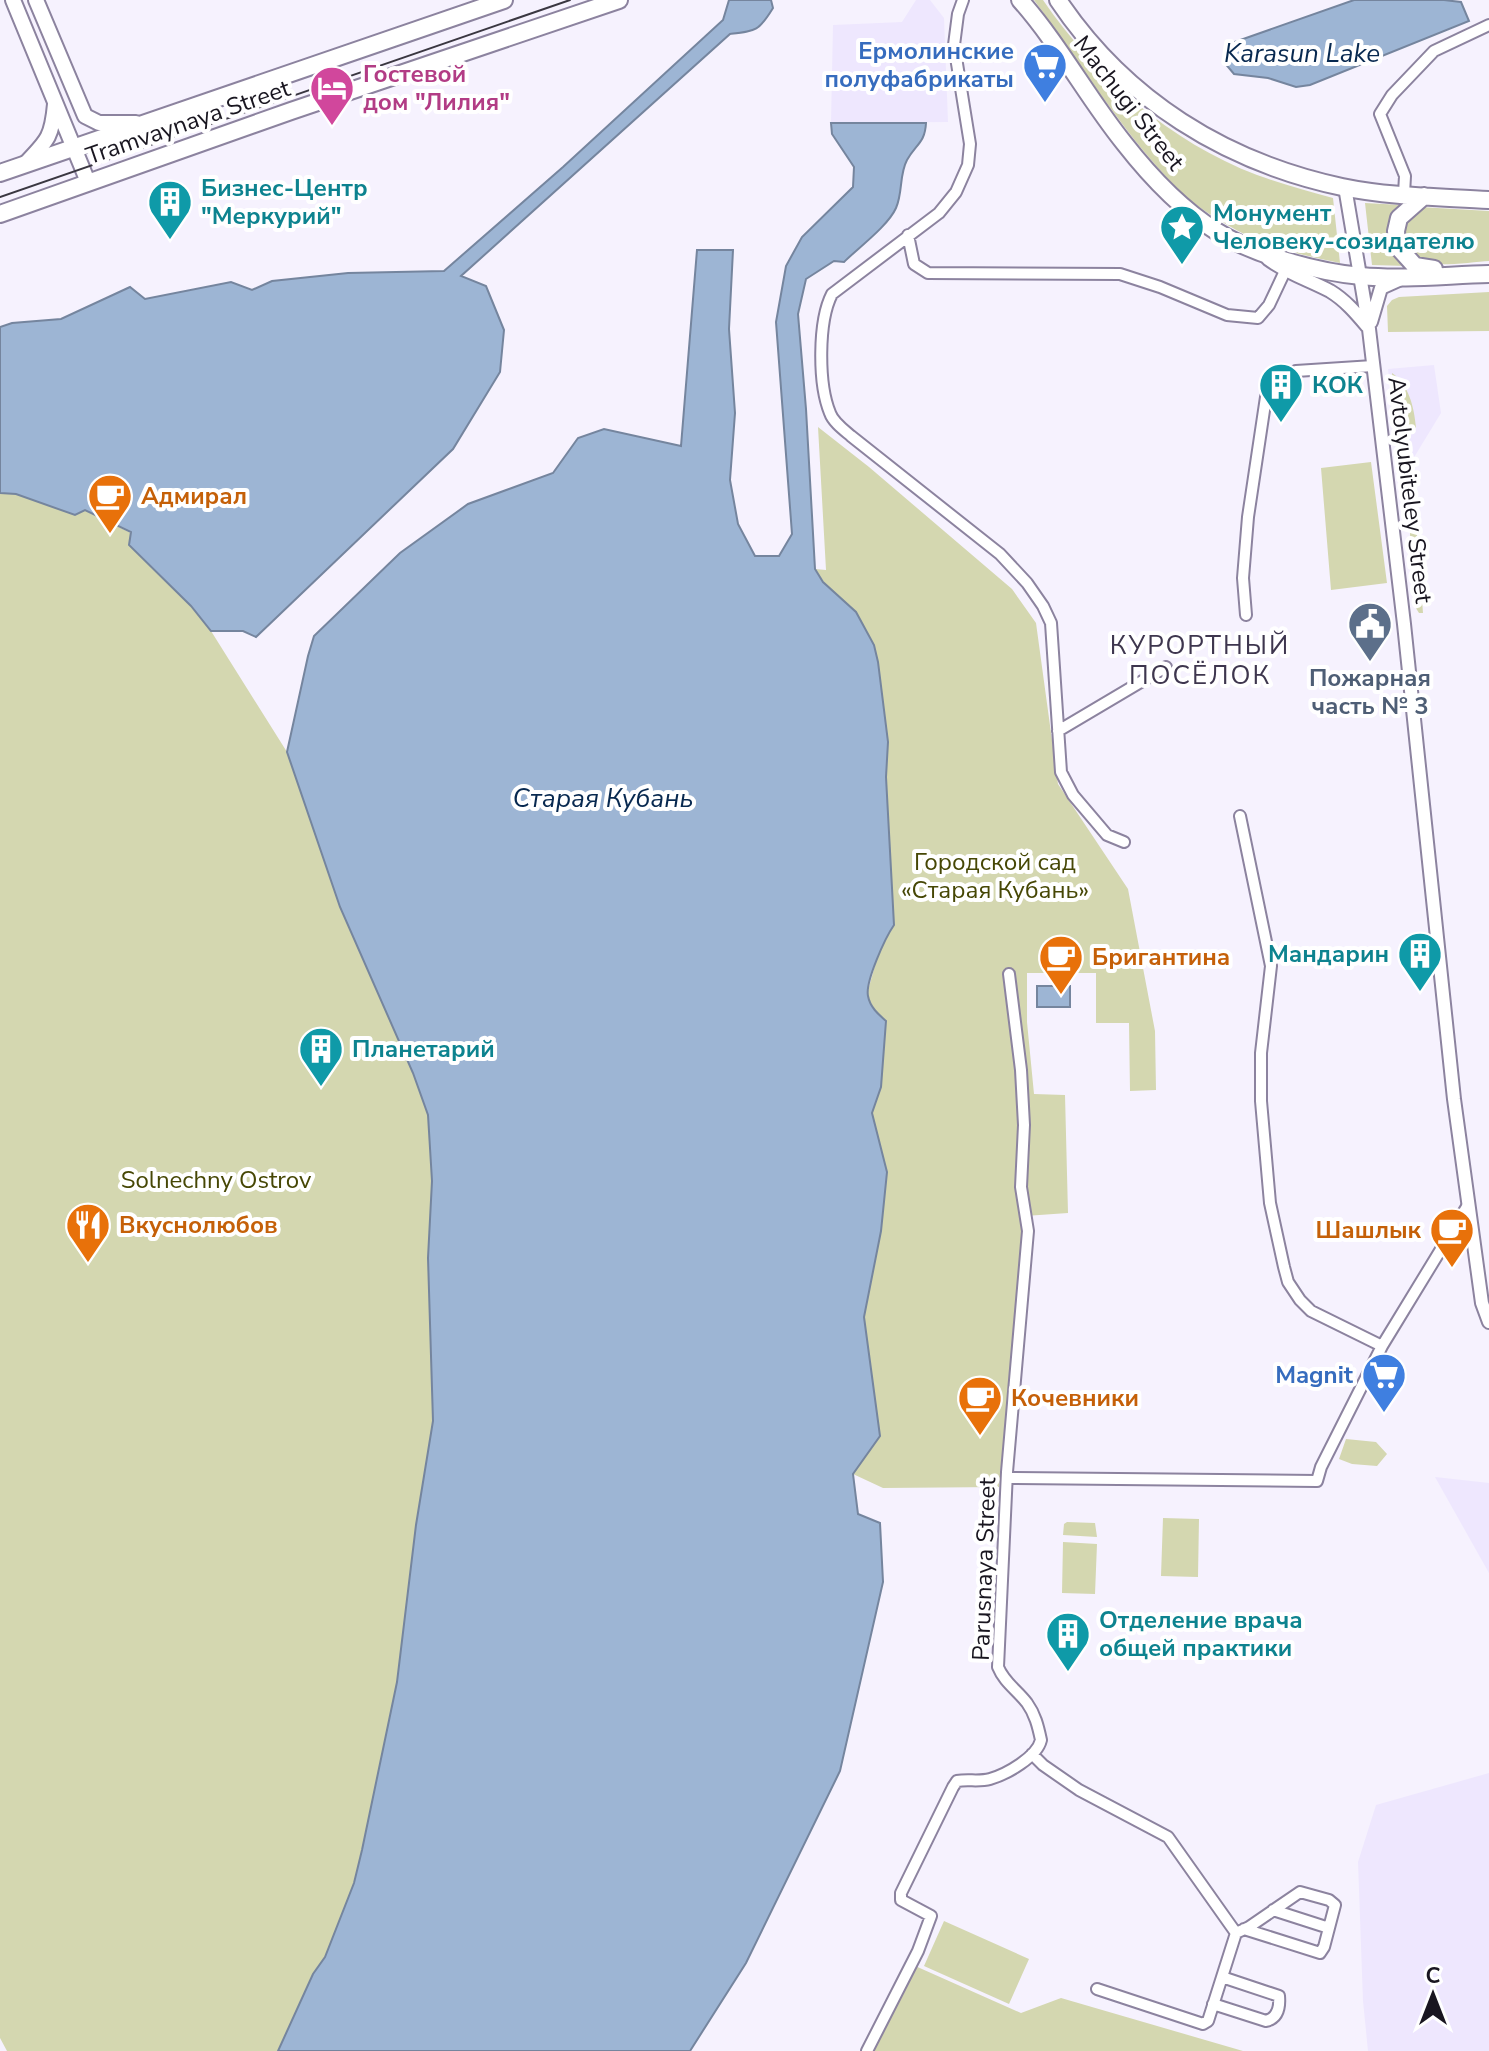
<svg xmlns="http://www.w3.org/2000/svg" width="1489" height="2051" viewBox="0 0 1489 2051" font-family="'Nunito Sans',sans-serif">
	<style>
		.built { fill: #eee7fe }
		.green { fill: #d4d7b0 }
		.water { fill: #9db5d4; stroke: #75859e; stroke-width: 2 }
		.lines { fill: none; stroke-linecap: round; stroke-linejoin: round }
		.minor-casing { stroke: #8c839f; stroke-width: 14 }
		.tertiary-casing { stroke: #8c839f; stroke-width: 16 }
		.secondary-casing { stroke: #8c839f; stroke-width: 18 }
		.primary-casing { stroke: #8c839f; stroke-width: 20 }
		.minor { stroke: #fff; stroke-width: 10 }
		.tertiary { stroke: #fff; stroke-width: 12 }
		.secondary { stroke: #fff; stroke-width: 14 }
		.primary { stroke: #fff; stroke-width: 16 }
		.tram { stroke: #3a3741; stroke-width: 2 }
		.labels { text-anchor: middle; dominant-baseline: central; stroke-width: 8; stroke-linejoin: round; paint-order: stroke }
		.shop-label { font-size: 24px; font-weight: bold; fill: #366cbe; stroke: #fff; text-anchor: end }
		.hotel-label { font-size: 24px; font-weight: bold; fill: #b23c85; stroke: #fff; text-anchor: start }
		.street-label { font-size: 24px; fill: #191620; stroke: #fff }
		.culture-label { font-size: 24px; font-weight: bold; fill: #0d838f; stroke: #fff; text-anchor: start }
		.food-label { font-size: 24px; font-weight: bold; fill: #c56008; stroke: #fff; text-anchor: start }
		.service-label { font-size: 24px; font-weight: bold; fill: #4e5e75; stroke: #fff }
		.park-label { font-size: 24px; fill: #464705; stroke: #fff }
		.water-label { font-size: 26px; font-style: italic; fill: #082950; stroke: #fff }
		.neighbourhood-label { font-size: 26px; letter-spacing: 2px; fill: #3e364e; stroke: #fff }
	</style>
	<rect width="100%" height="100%" fill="#f6f2fe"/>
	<!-- built -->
	<path class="built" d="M916 0H930L944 18 948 122 831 123 833 25 902 22Z
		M1434 365 1441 413 1413 459 1398 451 1388 369Z
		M1435 1477 1489 1483V1573Z
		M1489 1773V2051H1368L1363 2001 1358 1862 1376 1805Z"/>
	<!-- green -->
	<path class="green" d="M1034 0H1043C1095 76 1170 142 1257 175 1282 184 1308 191 1333 198L1340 263C1308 256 1275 250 1246 235 1222 223 1194 206 1175 186 1121 131 1080 62 1034 0Z
		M1365 203 1402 205C1387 216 1390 232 1391 250L1407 266 1372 265Z
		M1420 207 1489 211V261C1473 262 1432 268 1419 261 1411 257 1408 248 1406 240 1402 224 1410 218 1420 207Z
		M1489 292V331L1388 332 1387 306 1392 300 1399 297Z
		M1392 373C1409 385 1414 407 1416 427L1405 440 1399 439Z
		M818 427 869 467 1012 589 1036 623 1058 784 1128 889 1155 1031 1156 1090 1130 1091 1129 1023H1096V973H1027V1022L1034 1094 1065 1095 1068 1213 1025 1216 999 1487 883 1488 853 1474 880 1436 864 1317 881 1231 887 1172 872 1113 881 1087 874 1010 867 994 881 944 894 925 886 777 888 742 878 662 815 569 826 570Z
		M1371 462 1387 583 1331 590 1321 468Z
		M0 493 16 494 75 515 85 510 131 533 211 631 287 752 340 907 413 1073 428 1115 432 1181 428 1258 433 1421 416 1525 397 1682 389 1730 354 1883 325 1957 313 1974 278 2051H7L0 2038Z
		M1409 516 1415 517 1416 521 1423 613H1419L1414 605Z
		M1346 1439 1376 1442 1387 1454 1377 1466 1352 1464 1339 1459Z
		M1163 1518 1199 1519 1198 1577 1161 1576Z
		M1067 1522 1095 1523 1097 1537 1063 1535 1064 1524Z
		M1063 1542 1097 1544 1095 1594 1062 1593Z
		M944 1921 1029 1959 1009 2004 924 1966Z
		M913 1965 1021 2013 1061 1998 1243 2051H872Z"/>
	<!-- water -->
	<path class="water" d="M729 0H771L773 8C759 31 756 31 730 34L461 276 486 286 504 330 500 372 453 449 256 637 243 631H211L191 606 129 545 131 532 85 510 75 515 16 494 0 493V327L12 323 61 319 130 287 145 299 231 282 252 290 272 281 348 273 444 271 563 167 723 20Z
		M1354 0H1444L1461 2 1469 21 1310 85 1296 87 1268 78 1234 74 1223 61 1226 45Z
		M831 123H926C925 143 916 144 907 160 899 175 903 192 896 208 888 226 858 248 844 262L834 261 806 279 798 314 806 409 815 569 823 582 856 612 874 645 878 662 888 742 886 777 894 925C885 938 865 982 868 996 870 1007 878 1014 886 1021L881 1087 872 1113 887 1172 881 1231 864 1317 880 1436 853 1474 858 1514 880 1523 883 1582 840 1771 746 1963 690 2051H278L313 1974 325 1957 354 1883 362 1850 397 1682 416 1525 433 1421 428 1258 432 1181 428 1115 413 1073 340 907 287 752 308 656 314 636 400 553 468 504 553 473 578 438 604 429 681 446 697 250H733L729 329 735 413 730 480 738 524 755 556H779L792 534 776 322 786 266 802 237 853 187 854 167 832 134Z
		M1037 986H1070V1007H1037Z"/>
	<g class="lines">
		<!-- minor casing -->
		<g class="minor-casing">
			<path id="minor" d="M963 0 958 14 954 45 970 144 968 165 956 192 939 213 832 294C818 321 818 384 830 413 833 422 844 430 851 436L1000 554 1027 583 1043 606 1051 623 1061 772 1073 795 1107 835 1124 842
				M1404 194 1405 176 1380 114 1392 95 1434 51 1489 25
				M908 235 914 264 928 273 1120 274 1160 287 1227 315 1258 318 1269 305 1285 271
				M1246 615 1243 578 1248 517 1266 397 1285 378 1296 371 1373 366
				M1058 731 1166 667
				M1240 816 1271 966 1261 1053V1101L1270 1203 1284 1267 1288 1282 1300 1300 1311 1311 1382 1346
				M1007 1478 1317 1481 1321 1467 1382 1346 1468 1205
				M1032 1754 1043 1765 1079 1790 1168 1837 1236 1933 1249 1927 1300 1892 1329 1900 1335 1905 1324 1947 1320 1953 1244 1929
				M1273 1910 1329 1928
				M1097 1989 1203 2024 1208 2021 1236 1933
				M1213 2004 1266 2021C1278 2018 1280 2007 1279 1996L1222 1977
				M867 2051 918 1951 931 1916 901 1900V1893L953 1787 957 1781C968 1779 979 1782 990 1779 1007 1774 1037 1757 1041 1740 1038 1726 1035 1714 1027 1703 1017 1690 1004 1682 998 1667L1007 1472 1028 1231 1021 1187 1024 1125 1021 1070 1009 974"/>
		</g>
		<!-- tertiary casing -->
		<g class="tertiary-casing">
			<path id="tertiary" d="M1345 187 1369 329 1404 624 1454 1099 1482 1303 1489 1322
				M1268 259C1287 273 1309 280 1330 291 1345 300 1356 313 1367 326
				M1371 322 1381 288 1401 279"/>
		</g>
		<!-- secondary casing -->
		<g class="secondary-casing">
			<path id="secondary" d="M13 0 88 182
				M36 0 85 116 99 123H136
				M24 165C47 141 52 138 55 104"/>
		</g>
		<!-- primary casing -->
		<g class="primary-casing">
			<path id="primary" d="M1020 0C1059 44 1087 97 1124 143 1149 175 1181 209 1216 231 1254 255 1317 272 1361 276 1403 280 1447 275 1489 274
				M1058 0C1125 100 1225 162 1342 187 1390 197 1441 197 1489 200
				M0 173 504 0
				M1424 196 1399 218 1396 231 1397 246 1415 266 1434 269
				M0 214 291 111 619 0"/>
		</g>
		<!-- minor -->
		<use href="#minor" class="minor"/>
		<!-- tertiary -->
		<use href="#tertiary" class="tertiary"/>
		<!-- secondary -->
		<use href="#secondary" class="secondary"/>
		<!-- primary -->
		<use href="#primary" class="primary"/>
		<!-- tram -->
		<path class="tram" d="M0 197 570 0"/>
	</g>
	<!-- icons -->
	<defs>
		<g id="supermarket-pin" transform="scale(2.3)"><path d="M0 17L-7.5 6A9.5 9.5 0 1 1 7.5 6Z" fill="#3f7fe0" stroke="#fff"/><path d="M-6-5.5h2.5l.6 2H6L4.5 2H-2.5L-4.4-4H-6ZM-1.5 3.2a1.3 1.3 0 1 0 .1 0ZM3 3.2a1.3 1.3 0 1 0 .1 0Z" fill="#fff"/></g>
		<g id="hotel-pin" transform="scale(2.3)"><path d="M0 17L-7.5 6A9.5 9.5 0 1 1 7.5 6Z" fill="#d1479c" stroke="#fff"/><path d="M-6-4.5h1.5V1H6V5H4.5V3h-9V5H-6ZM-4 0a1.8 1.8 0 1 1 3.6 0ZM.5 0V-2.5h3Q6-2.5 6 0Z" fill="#fff"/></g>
		<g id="building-pin" transform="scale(2.3)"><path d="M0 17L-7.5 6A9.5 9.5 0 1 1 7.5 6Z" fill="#0f9aa8" stroke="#fff"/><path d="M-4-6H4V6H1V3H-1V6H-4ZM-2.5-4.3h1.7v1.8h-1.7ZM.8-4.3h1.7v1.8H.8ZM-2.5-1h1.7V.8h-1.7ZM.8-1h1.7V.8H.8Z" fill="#fff"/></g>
		<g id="sight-pin" transform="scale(2.3)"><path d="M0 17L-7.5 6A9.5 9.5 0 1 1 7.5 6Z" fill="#0f9aa8" stroke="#fff"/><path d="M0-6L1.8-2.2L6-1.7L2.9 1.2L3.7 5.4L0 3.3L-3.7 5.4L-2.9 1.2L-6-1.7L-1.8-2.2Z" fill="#fff"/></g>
		<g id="cafe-pin" transform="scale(2.3)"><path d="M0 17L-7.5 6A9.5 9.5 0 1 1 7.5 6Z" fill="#e8710a" stroke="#fff"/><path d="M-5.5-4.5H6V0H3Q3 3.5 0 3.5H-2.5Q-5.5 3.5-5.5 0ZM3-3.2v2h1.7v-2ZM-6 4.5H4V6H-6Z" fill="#fff"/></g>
		<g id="civic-pin" transform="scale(2.3)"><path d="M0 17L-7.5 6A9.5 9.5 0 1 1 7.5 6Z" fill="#5c6f8a" stroke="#fff"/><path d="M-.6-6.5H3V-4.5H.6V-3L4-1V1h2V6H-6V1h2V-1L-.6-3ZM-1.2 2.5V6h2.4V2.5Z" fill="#fff"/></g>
		<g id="restaurant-pin" transform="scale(2.3)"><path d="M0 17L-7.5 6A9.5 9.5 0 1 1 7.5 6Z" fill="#e8710a" stroke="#fff"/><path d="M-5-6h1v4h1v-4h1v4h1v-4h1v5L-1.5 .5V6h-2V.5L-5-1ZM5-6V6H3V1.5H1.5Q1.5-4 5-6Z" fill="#fff"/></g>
	</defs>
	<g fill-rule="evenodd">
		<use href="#supermarket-pin" x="1045" y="65"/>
		<use href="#hotel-pin" x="332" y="88"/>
		<use href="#building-pin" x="170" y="202"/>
		<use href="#sight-pin" x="1182" y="227"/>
		<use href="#building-pin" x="1281" y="385"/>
		<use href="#cafe-pin" x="110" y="496"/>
		<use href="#civic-pin" x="1370" y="624"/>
		<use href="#building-pin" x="1420" y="954"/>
		<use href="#cafe-pin" x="1061" y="957"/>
		<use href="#building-pin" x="321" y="1049"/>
		<use href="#restaurant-pin" x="88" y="1225"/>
		<use href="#cafe-pin" x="1452" y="1230"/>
		<use href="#supermarket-pin" x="1384" y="1375"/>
		<use href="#cafe-pin" x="980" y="1398"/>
		<use href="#building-pin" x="1068" y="1634"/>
	</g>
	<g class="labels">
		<!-- shop labels -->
		<g class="shop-label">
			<text x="1014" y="51">Ермолинские<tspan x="1014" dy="28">полуфабрикаты</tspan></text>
			<text x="1353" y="1375">Magnit</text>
		</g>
		<!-- hotel labels -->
		<g class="hotel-label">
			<text x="363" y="74">Гостевой<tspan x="363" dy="28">дом "Лилия"</tspan></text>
		</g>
		<!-- street labels -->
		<g class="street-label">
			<text transform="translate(1129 103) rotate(52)">Machugi Street</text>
			<text transform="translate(188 122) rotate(-19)">Tramvaynaya Street</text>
			<text transform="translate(1410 490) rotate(83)">Avtolyubiteley Street</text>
			<text transform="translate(984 1569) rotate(-88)">Parusnaya Street</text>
		</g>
		<!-- culture labels -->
		<g class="culture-label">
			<text x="201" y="188">Бизнес-Центр<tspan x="201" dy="28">"Меркурий"</tspan></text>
			<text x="1213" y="213">Монумент<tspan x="1213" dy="28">Человеку-созидателю</tspan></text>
			<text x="1312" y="385">КОК</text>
			<text x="1389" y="954" text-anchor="end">Мандарин</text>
			<text x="352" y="1049">Планетарий</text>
			<text x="1099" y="1620">Отделение врача<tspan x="1099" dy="28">общей практики</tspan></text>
		</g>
		<!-- food labels -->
		<g class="food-label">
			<text x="141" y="496">Адмирал</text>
			<text x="1092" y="957">Бригантина</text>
			<text x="119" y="1225">Вкуснолюбов</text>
			<text x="1421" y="1230" text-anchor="end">Шашлык</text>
			<text x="1011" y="1398">Кочевники</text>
		</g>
		<!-- service labels -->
		<g class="service-label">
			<text x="1370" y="678">Пожарная<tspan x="1370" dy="28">часть № 3</tspan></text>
		</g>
		<!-- park labels -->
		<g class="park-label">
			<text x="995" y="862">Городской сад<tspan x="995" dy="28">«Старая Кубань»</tspan></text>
			<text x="216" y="1180">Solnechny Ostrov</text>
		</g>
		<!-- water labels -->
		<g class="water-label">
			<text x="1302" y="53">Karasun Lake</text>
			<text x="603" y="798">Старая Кубань</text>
		</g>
		<!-- neighbourhood labels -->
		<g class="neighbourhood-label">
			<text x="1200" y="645">КУРОРТНЫЙ<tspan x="1200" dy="30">ПОСЁЛОК</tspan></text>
		</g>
	</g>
	<!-- north arrow -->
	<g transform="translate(1433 1995)" stroke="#ffffff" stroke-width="6" paint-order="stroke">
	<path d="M0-6L14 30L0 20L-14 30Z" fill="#191620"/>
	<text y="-12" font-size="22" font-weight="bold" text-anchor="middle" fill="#191620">С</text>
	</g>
</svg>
